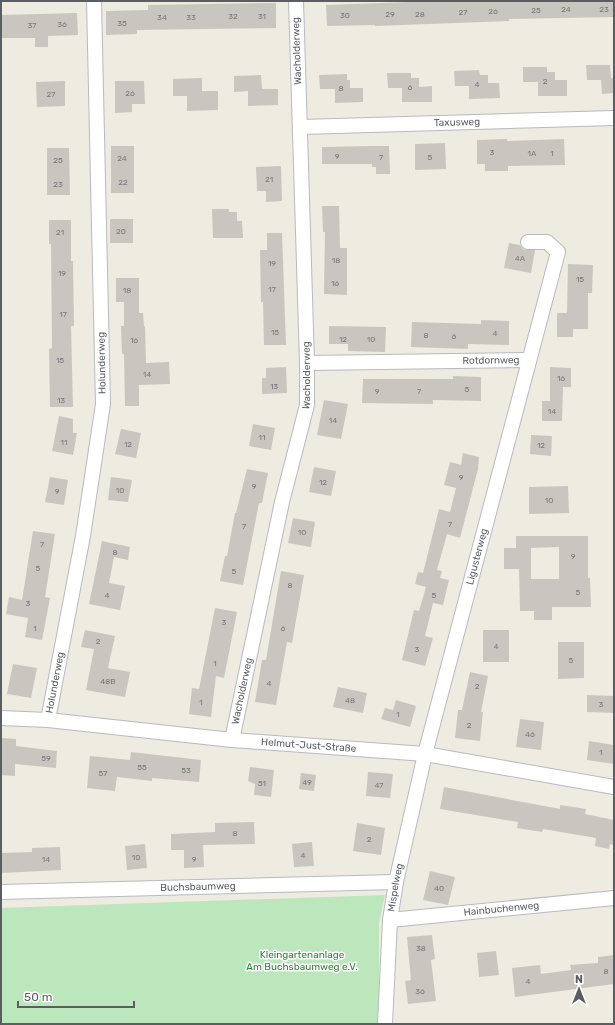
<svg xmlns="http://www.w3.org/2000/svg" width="615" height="1025" viewBox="0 0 615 1025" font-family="Rubik,sans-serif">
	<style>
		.green { fill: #bce7bc }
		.building { fill: #c9c6bf; fill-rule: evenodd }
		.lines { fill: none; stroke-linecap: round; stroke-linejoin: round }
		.street-casing { stroke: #b7babf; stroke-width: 16 }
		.street { stroke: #fff; stroke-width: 14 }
		.labels { text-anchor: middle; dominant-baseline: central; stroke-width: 3; stroke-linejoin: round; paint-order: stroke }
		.number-label { font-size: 8px; fill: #76787a }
		.street-label { font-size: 10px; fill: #5a5e63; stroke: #fff }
		.park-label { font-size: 10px; fill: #308534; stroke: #fff }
	</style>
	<rect width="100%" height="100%" fill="#eeebe1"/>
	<!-- green -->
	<path class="green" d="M385 895 379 923V1024H1V908Z"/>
	<!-- building -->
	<path class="building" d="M437 1H614V17L509 19V21L375 26V25L327 26 326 5Z
		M276 3V28L137 30V34L106 35V11L148 10V5Z
		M77 13 78 35 48 36V47H35V38H1V15Z
		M586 65H610L611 78H614V93L602 94 601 80H587Z
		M523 67H547V72H555V80H567V96H538V82H523Z
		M479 70 480 75H488V83H499L500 98 469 99V86H455L454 71Z
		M387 73H411V78H419V87L432 86V102H402V88H388Z
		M347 74V80H350V88H363V102L335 103V89H320L319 75Z
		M261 75 262 89H278V105L248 106V91L234 92V76Z
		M202 78V91H218V110L187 111V96H173V79Z
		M65 81V106L37 107 36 82Z
		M115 81H144L145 104H132V112L115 113Z
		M507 139V141L564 139 565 165 508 166V171H485V164H477V140Z
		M445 143 446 169 415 170V144Z
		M111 146H134V193H111Z
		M372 146H389L390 174H376V167H372V164H322V147Z
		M47 148H69L70 195H47Z
		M281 166 282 201 266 202V191H257L256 167Z
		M322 206H339L340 248H347V295L324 294 325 232H323Z
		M212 209H229V212H237V221H242L243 238H213Z
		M110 219H133V243H110Z
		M49 220H71V261H73L74 326H71L73 407H50L49 349 52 348 51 244H49Z
		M267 233H282L286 345H264L263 302H261L260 250H267Z
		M509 243 520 245 524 250H535L531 273 504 268Z
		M568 264 593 265 592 293H588V329H573V337H557V313H567Z
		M116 278H139V313H143L144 326H145L146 363 169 362 170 384 139 385V406H125L124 354H122L121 326H124V302H116Z
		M481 320 509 321V345L468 344V349L411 347 412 322 481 324Z
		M329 326 386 327 385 352 348 351V344H329Z
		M286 367 287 393 262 394V378H266V368Z
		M550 367 571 368V387H563L562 421H542V401H550Z
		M453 376 481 377V401L433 400V404L362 403 363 379H453Z
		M324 400 348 404 341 439 317 435Z
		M59 416 73 419V433H77L73 455 52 451Z
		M253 424 275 428 271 450 249 446Z
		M121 429 141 433 136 458 115 454Z
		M531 435 552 436 551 456 530 454Z
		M463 453 479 457 478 469 460 538 447 534 437 570 442 571 440 578 449 580 443 605 433 603 425 636 433 638 425 666 402 660 414 610 419 611 426 587 415 584 418 572 423 573 439 509 450 512 456 488 444 485 450 462 461 465Z
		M314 467 336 471 331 496 309 492Z
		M247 469 268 473 262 503H259L243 585 220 581 225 556H227L235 513H236Z
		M50 477 68 480 64 505 45 502Z
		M111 477 132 480 128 502 108 500Z
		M568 486 569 513 529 514V487Z
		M293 518 315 522 311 547 288 543Z
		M33 531 55 534 45 597 50 598 42 640 25 637 28 618 6 614 9 597 22 600Z
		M516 536H588V578H590L591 607H552V620H534V611H520L519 569H504V548H516ZM559 547V579H531V548Z
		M102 541 130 547 128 560 114 557 109 583 125 586 120 610 89 604Z
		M281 571 304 575 292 643 287 642 276 705 255 702 262 660H266Z
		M215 608 237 612 224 678 216 676 211 717 189 714 192 688 199 689Z
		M85 630 115 636 108 668 130 672 125 697 86 690 94 649 81 647Z
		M483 630H509V662H483Z
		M558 642H584V678L558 679Z
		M13 664 37 668 31 698 7 694Z
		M470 672 488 676 481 712H483L480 741 455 738 458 710H462Z
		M338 687 367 693 363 713 333 707Z
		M587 695 614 696V713L587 712Z
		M396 700 416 706 410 727 381 719 385 708 393 710Z
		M520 719 544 722 541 750 516 747Z
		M1 738 16 739V746L57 751 56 768 15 764V776L1 775Z
		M589 741 614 745V764L587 760Z
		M131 752 201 760 199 782 152 778V781L117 777 115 791 87 788 90 756 130 760Z
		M250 767 274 770 271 797 254 795 255 784 248 781Z
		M368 772 393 774 390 798 366 796Z
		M301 773 316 775 314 791 299 789Z
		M444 787 560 809V805L586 809 585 814 614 820V845L610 844 609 849 595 846 596 838 543 829 542 832 517 828 518 822 440 809Z
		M254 822 255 844 203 845 204 867 184 868V850H171V834L215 832V823Z
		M357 823 385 828 381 855 353 851Z
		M312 842 314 866 294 867 292 844Z
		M145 844 147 868 127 870 125 846Z
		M60 847 61 870 1 873V853L32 852V848Z
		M430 871 455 877 448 905 423 900Z
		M432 935 435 959 431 960 436 1001 408 1004 405 981 411 980 407 937Z
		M496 951 499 975 479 977 477 953Z
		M614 955V984L515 997 512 968 540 965 541 974 571 970 570 965 598 963V957Z"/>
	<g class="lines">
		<!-- street casing -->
		<g class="street-casing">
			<g id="street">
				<path id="s1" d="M300 127 614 118"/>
				<path id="s2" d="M307 363 529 360"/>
				<path id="s3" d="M1 718 48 720 232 740 425 754 614 787"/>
				<path id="s4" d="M48 720 83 536 103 404 94 1"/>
				<path id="s5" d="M232 740 282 502 307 405V363L296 1"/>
				<path id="s6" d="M1 892 396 882"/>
				<path id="s7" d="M390 920 614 898"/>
				<path id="s8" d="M385 1024 390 920 396 882 425 754 558 252 547 242H528"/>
			</g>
		</g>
		<!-- street -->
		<use href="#street" class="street"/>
	</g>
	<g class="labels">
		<!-- number labels -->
		<g class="number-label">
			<text x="566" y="9">24</text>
			<text x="604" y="9">23</text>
			<text x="536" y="10">25</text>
			<text x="493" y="11">26</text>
			<text x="463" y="12">27</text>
			<text x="390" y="14">29</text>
			<text x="420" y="14">28</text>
			<text x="345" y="15">30</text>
			<text x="233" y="16">32</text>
			<text x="262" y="16">31</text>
			<text x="162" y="17">34</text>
			<text x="191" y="17">33</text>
			<text x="122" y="23">35</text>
			<text x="62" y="24">36</text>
			<text x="32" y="25">37</text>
			<text x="545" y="81">2</text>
			<text x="477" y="84">4</text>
			<text x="410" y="87">6</text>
			<text x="341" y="88">8</text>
			<text x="130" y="93">26</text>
			<text x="51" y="94">27</text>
			<text x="492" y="152">3</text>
			<text x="532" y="153">1A</text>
			<text x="552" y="153">1</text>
			<text x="337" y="156">9</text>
			<text x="381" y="157">7</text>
			<text x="430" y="157">5</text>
			<text x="122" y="158">24</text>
			<text x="58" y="160">25</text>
			<text x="269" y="179">21</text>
			<text x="123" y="182">22</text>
			<text x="58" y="184">23</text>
			<text x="121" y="231">20</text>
			<text x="60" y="232">21</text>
			<text x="520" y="258">4A</text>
			<text x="336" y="260">18</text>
			<text x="272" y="263">19</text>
			<text x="62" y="273">19</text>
			<text x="580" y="279">15</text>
			<text x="335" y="283">16</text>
			<text x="272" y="289">17</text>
			<text x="127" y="290">18</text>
			<text x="63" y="314">17</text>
			<text x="275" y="332">15</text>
			<text x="495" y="333">4</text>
			<text x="426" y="335">8</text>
			<text x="454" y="336">6</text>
			<text x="343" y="339">12</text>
			<text x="371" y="339">10</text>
			<text x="134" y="340">16</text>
			<text x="60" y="360">15</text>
			<text x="147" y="374">14</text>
			<text x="561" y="378">16</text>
			<text x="274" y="386">13</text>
			<text x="467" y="389">5</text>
			<text x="377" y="391">9</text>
			<text x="419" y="391">7</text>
			<text x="61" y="400">13</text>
			<text x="552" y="411">14</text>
			<text x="333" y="420">14</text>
			<text x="262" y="437">11</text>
			<text x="64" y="442">11</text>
			<text x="128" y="444">12</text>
			<text x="541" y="445">12</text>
			<text x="461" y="477">9</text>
			<text x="323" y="482">12</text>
			<text x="254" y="486">9</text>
			<text x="120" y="490">10</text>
			<text x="57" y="491">9</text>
			<text x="549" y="500">10</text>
			<text x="450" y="524">7</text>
			<text x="244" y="526">7</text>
			<text x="302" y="532">10</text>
			<text x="42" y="544">7</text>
			<text x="115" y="552">8</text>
			<text x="573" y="556">9</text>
			<text x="38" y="568">5</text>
			<text x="234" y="571">5</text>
			<text x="290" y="585">8</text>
			<text x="578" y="592">5</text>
			<text x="107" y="595">4</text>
			<text x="434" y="595">5</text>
			<text x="28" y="603">3</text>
			<text x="224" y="622">3</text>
			<text x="35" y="628">1</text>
			<text x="283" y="628">6</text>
			<text x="98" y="641">2</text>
			<text x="496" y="646">4</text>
			<text x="417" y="649">3</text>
			<text x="571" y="660">5</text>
			<text x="215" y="663">1</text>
			<text x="108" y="681">48B</text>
			<text x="269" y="683">4</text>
			<text x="477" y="686">2</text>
			<text x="350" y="700">48</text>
			<text x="201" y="702">1</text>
			<text x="601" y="704">3</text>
			<text x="398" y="714">1</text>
			<text x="469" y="725">2</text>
			<text x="530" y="734">46</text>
			<text x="601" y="752">1</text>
			<text x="46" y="758">59</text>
			<text x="142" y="767">55</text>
			<text x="186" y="770">53</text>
			<text x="103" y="773">57</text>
			<text x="307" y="782">49</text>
			<text x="262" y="783">51</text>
			<text x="379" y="785">47</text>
			<text x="235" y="833">8</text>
			<text x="369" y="839">2</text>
			<text x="303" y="855">4</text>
			<text x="136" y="857">10</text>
			<text x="46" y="859">14</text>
			<text x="194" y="859">9</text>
			<text x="439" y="888">40</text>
			<text x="421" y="948">38</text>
			<text x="606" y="971">8</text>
			<text x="528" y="981">4</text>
			<text x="420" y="991">36</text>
		</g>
		<!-- street labels -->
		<g class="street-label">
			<text transform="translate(297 51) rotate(-92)">Wacholderweg</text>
			<text stroke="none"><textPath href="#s1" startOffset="157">Taxusweg</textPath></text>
			<text stroke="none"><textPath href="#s2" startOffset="184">Rotdornweg</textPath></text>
			<text transform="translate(102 363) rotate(-91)">Holunderweg</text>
			<text stroke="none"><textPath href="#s5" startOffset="373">Wacholderweg</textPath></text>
			<text stroke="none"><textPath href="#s8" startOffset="478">Ligusterweg</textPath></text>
			<text stroke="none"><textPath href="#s4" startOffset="38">Holunderweg</textPath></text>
			<text stroke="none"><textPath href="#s5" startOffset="50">Wacholderweg</textPath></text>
			<text stroke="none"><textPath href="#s3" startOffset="309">Helmut-Just-Straße</textPath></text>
			<text stroke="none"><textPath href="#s6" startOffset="197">Buchsbaumweg</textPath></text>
			<text stroke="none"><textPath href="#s8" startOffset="137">Mispelweg</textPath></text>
			<text stroke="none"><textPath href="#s7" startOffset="112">Hainbuchenweg</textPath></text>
		</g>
		<!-- park labels -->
		<g class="park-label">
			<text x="302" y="955">Kleingartenanlage<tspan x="302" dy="12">Am Buchsbaumweg e.V.</tspan></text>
		</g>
	</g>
	<!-- border -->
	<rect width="615" height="1025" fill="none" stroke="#5a5e63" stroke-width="4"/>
	<!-- north arrow -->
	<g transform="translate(579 989)" stroke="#ffffff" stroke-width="3" paint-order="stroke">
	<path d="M0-3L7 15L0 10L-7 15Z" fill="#5a5e63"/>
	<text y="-6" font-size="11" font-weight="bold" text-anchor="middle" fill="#5a5e63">N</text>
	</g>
	<!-- scale -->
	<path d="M18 1001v6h116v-6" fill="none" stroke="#5a5e63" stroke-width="2"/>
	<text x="24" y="1001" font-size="12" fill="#5a5e63" stroke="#ffffff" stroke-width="3" paint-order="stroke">50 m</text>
</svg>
